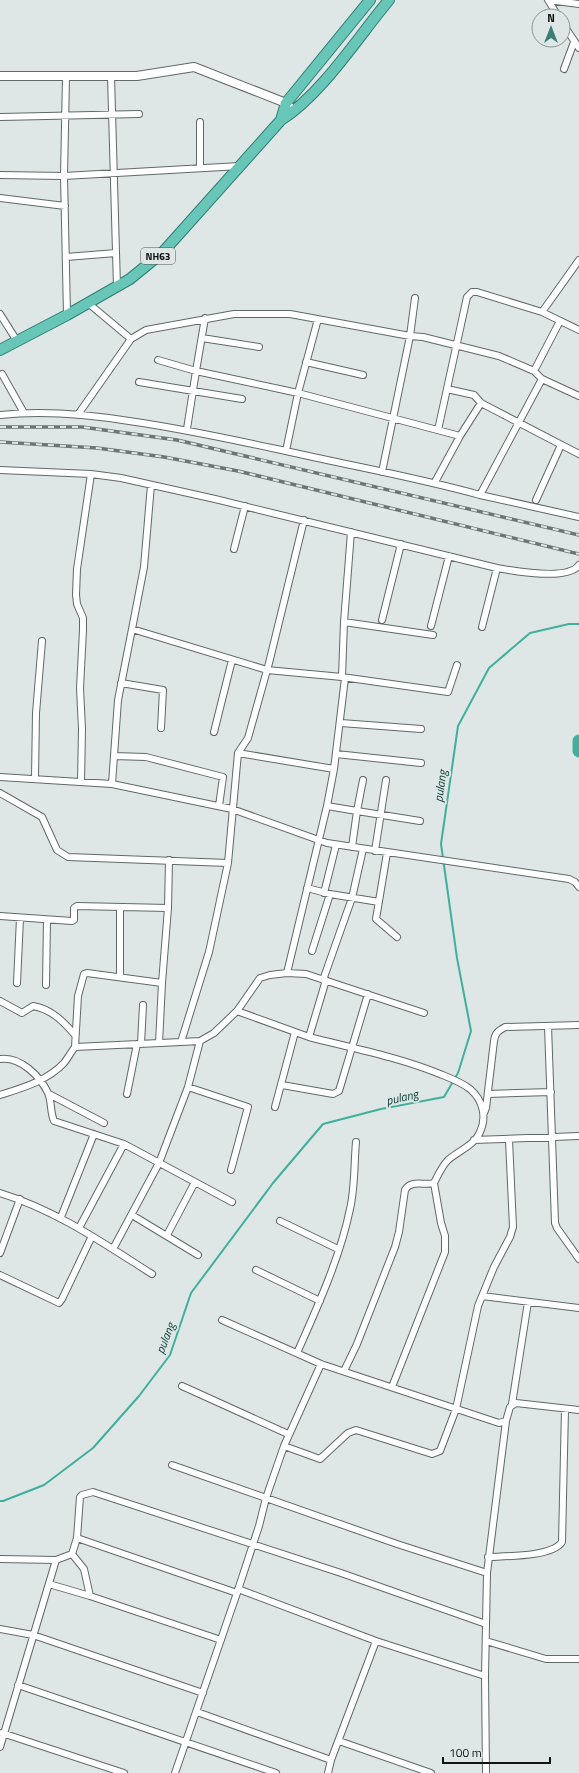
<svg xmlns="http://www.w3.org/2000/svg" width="579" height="1773" viewBox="0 0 579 1773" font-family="'Titillium Web',sans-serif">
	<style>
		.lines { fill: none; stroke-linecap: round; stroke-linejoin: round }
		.stream { stroke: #41af9e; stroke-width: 2 }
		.river { stroke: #41af9e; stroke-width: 13 }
		.minor-casing { stroke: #616967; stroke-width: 8 }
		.tertiary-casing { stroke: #616967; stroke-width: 10 }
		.trunk-casing { stroke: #307e72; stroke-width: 12 }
		.minor { stroke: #fff; stroke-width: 6 }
		.tertiary { stroke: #fff; stroke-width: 8 }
		.trunk { stroke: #68c6b8; stroke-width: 10 }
		.rail-casing { stroke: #6e7473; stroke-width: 3.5 }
		.rail { stroke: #dee7e5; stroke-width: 2; stroke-dasharray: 6; stroke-linecap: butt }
		.labels { text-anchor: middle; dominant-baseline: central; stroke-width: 4; stroke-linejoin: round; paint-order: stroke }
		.shield { fill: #dee7e5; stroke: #4e5351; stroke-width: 1 }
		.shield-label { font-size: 10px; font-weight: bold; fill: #101312 }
		.water-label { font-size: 12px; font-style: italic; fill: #073a33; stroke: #dee7e5 }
	</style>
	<rect width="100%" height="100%" fill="#dee7e5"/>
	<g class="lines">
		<!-- stream -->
		<path class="stream" d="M0 1501H3L44 1485 93 1448 139 1396 170 1355 191 1293 273 1183 323 1124 381 1109 444 1097 458 1073 471 1031 457 958 441 844 458 726 489 668 530 633 569 624H579"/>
		<!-- river -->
		<path class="river" d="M579 741V751"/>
		<!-- minor casing -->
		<g class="minor-casing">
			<path id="minor" d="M558 16 548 0 579 4
				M563 24 579 48
				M564 69 574 42
				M111 76 117 287
				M66 77 64 176 67 315
				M0 117 139 114
				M200 167V122
				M0 175 64 176 240 166
				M0 198 65 206
				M66 257 116 253
				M88 303 131 339 146 330 234 314H290L410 336 423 337 499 356 534 371 542 379 579 396
				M542 312 579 260
				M0 314 17 341
				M205 318 196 371 298 393 460 436 481 403 579 454
				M202 338 259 347
				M158 360 196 371 187 429
				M306 362 363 375
				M534 371 560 321
				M2 374 24 413
				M139 382 242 399
				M447 389 474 395 481 403
				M79 413 131 339
				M0 415C44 410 86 414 129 421 186 429 239 441 295 453 357 467 419 478 480 495L542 379
				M438 430 467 297 472 292H477L542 312 579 330
				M286 451 298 393 318 319
				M0 470 91 474 121 478 215 499 497 568C514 571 568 581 579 565
				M382 472 410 336 415 298
				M435 482 460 436
				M151 485 144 567 132 629 267 670 342 677
				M480 495 579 517
				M536 500 561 445
				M304 520 269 663 248 738 238 753 334 769 345 678
				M351 532 344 622 433 635
				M234 549 245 506
				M382 620 401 544
				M344 622 342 677 448 692 457 665
				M431 626 449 556
				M482 627 497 568
				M132 629 118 700 112 784 232 809 327 843 569 879 575 882 579 887
				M121 683 163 690 161 728
				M341 723 421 729
				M214 732 232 660
				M336 754 421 763
				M114 756 146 757 223 777 219 806
				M0 777 112 784
				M35 779 36 713 42 641
				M363 780 357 811 420 821
				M81 782 82 729 80 688 83 630V618L77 604 76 595 77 569 91 474
				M0 793 42 817 57 850 68 857 228 863 238 753
				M327 806 357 811 352 847
				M375 851 386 780
				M387 853 376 919 397 937
				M228 863 209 952 181 1042 200 1041 214 1033 237 1011 260 978 270 975 287 973 327 806 334 769
				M307 888 330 894 379 902
				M324 893 336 845
				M0 916 72 921 74 920V908L77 906 168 908
				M312 951 330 894
				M287 973 306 974 424 1013
				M120 977V907
				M323 980 352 898 363 849
				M17 983 20 918
				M162 983 168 908 169 860
				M46 985 47 920
				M0 1001 22 1013 33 1006C51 1009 63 1021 75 1035
				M237 1011 309 1037 326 980
				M548 1026 555 1223 557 1228 579 1259
				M309 1037C352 1048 398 1057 440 1074 450 1078 461 1082 470 1089 483 1100 487 1117 480 1132 475 1145 458 1151 448 1160 442 1166 438 1175 434 1183L441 1223 445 1236V1252L392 1387
				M159 1043 162 983 87 973 84 974 78 996 75 1047 181 1042
				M141 1044 143 1005
				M0 1059C20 1056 40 1076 48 1093 52 1102 50 1112 54 1121L124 1144 195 1182 167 1235
				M282 1085 333 1094 339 1091 368 994
				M188 1087 248 1107 231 1170
				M49 1094 104 1123
				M127 1094 137 1044
				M488 1094 551 1092
				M0 1095C22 1088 47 1081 64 1063 68 1058 71 1052 75 1047
				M275 1107 295 1032
				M484 1113 486 1108 494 1041C495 1033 498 1031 505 1027L579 1025
				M474 1140 579 1136
				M195 1182 232 1202
				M0 1193C56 1210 103 1243 152 1274
				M132 1215 198 1255
				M61 1217 94 1134
				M280 1221 338 1249
				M79 1228 124 1144
				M113 1249 159 1163 188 1087 200 1041
				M0 1253 20 1199
				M256 1270 320 1301
				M0 1275 59 1303 62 1299 92 1236
				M482 1296 579 1308
				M222 1320 321 1364 499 1423 506 1421 510 1407 516 1403 579 1410
				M297 1353C317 1308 340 1258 350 1209 355 1188 354 1164 356 1142
				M344 1371 357 1344 395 1247 399 1232 405 1190C411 1179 424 1186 434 1183
				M182 1386 288 1434
				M512 1404 528 1302
				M284 1446 320 1459 348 1433 356 1430 432 1454 440 1451 456 1409 478 1306 494 1267 510 1237 513 1227 509 1140
				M172 1465 397 1544 487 1573
				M72 1554 84 1569 90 1596
				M488 1557C506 1556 552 1557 562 1542L565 1409
				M0 1559 56 1560 72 1554 77 1538
				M49 1584 90 1596 221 1640
				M238 1589 376 1641
				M237 1593 77 1538 80 1497 82 1495 93 1492 341 1573 486 1624
				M0 1629 33 1635 203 1693
				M486 1641 546 1659H579
				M18 1685 276 1773
				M197 1712 331 1760 376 1641 485 1676
				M2 1733 124 1773
				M339 1741 431 1773
				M0 1747 56 1560
				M175 1773 237 1593 259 1526 266 1498 284 1446 321 1364
				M328 1773 331 1760
				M486 1773 485 1676 487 1573 506 1421"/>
		</g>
		<!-- tertiary casing -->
		<g class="tertiary-casing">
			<path id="tertiary" d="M0 76H137L194 67 286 103 290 107"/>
		</g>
		<!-- trunk casing -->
		<g class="trunk-casing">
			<path id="trunk" d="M281 120 286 103 370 0
				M0 350 67 315 130 279 163 252 281 120C322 94 358 37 389 0"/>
		</g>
		<!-- minor -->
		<use href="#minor" class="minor"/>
		<!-- tertiary -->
		<use href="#tertiary" class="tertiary"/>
		<!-- trunk -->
		<use href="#trunk" class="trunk"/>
		<!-- rail casing -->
		<g class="rail-casing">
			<path id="rail" d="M0 427H82L177 440 579 535
				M0 442 97 448 164 457 238 471 579 554"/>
		</g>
		<!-- rail -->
		<use href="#rail" class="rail"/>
	</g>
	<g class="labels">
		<!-- shield labels -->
		<rect class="shield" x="141" y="248" width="34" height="16" rx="3"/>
		<g class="shield-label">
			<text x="158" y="256">NH63</text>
		</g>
		<!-- water labels -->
		<g class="water-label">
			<text transform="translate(440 786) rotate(-82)">pulang</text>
			<text transform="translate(402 1097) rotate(-13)">pulang</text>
			<text transform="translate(165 1338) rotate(-68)">pulang</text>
		</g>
	</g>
	<!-- north arrow -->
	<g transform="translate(551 28)"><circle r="19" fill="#dee7e5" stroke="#8c9291"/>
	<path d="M0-3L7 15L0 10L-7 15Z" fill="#3a7f74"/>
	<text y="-6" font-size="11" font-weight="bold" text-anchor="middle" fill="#101312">N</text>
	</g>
	<!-- scale -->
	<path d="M443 1757v6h107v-6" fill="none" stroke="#101312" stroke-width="2"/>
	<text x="449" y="1757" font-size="12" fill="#101312" stroke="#dee7e5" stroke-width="3" paint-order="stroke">100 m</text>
</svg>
